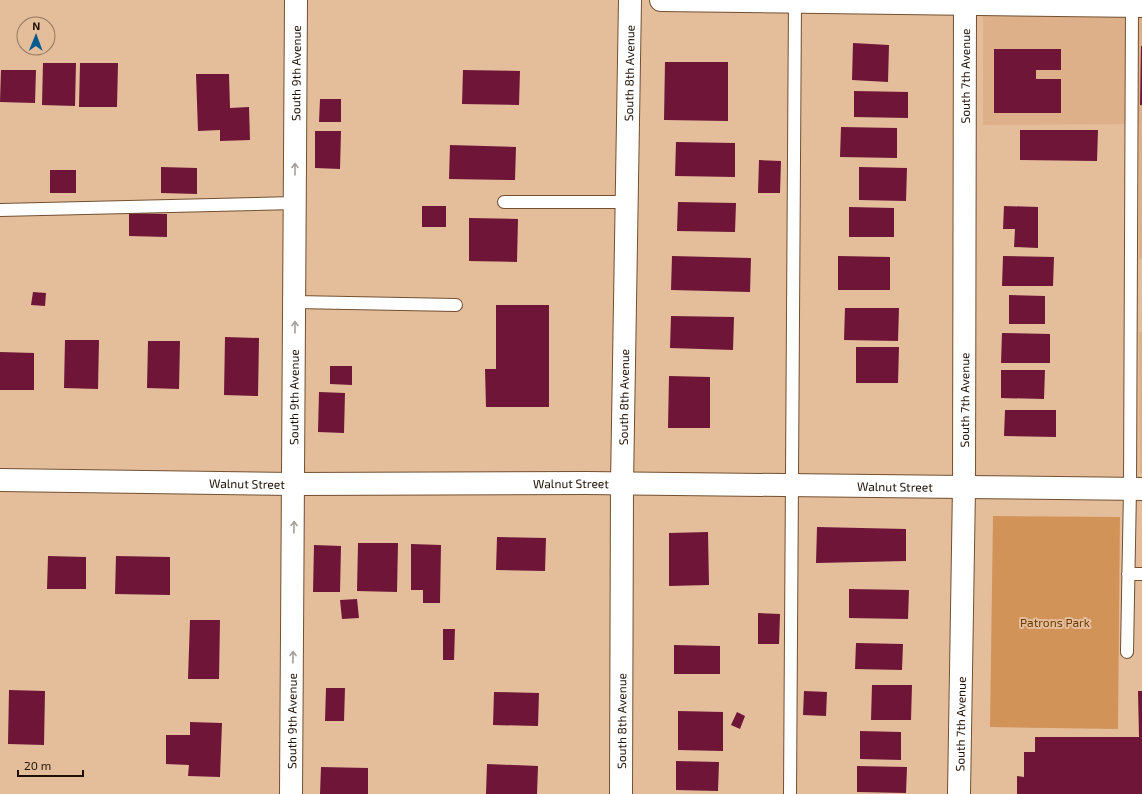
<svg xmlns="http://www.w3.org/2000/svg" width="1142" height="794" viewBox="0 0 1142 794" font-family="'Exo 2',sans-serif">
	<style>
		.built { fill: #ddb089 }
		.green { fill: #d29358 }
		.building { fill: #6f1538 }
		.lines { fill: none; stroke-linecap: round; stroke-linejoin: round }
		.lane-casing { stroke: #725031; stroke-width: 14 }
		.street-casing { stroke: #725031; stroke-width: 24 }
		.secondary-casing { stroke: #725031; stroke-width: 24 }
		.lane { stroke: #fff; stroke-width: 12 }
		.street { stroke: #fff; stroke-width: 22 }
		.secondary { stroke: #fff; stroke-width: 22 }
		.oneway { stroke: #a59f9b }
		.labels { text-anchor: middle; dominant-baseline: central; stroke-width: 4; stroke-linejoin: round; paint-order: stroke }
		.street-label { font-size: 12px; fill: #1e1004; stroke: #e4bd9b }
		.park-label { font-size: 12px; fill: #6b3a00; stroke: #e4bd9b }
	</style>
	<rect width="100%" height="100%" fill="#e4bd9b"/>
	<!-- built -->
	<path class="built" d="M983 0H1142V259H1139V124L983 125Z
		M1139 332H1142V473H1140Z"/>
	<!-- green -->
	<path class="green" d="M993 516 1120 517 1118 729 990 727Z"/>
	<!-- building -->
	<path class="building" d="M853 43 889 45 888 82 852 80Z
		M1141 46H1142V105H1140Z
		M994 49H1061V70H1036V79H1061V113H994Z
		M665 62H728V121L664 120Z
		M43 63H76L75 106 42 105Z
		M80 63H118L117 107H79Z
		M1 70H36L35 103 0 102Z
		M463 70 520 71 519 105 462 104Z
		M196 74H229L230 108 249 107 250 140 220 141V130L198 131Z
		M854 91 908 92V118L854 117Z
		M320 99H341V122H319Z
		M841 127 897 128V158L840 157Z
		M1020 130H1098L1097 161 1020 160Z
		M315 131H341L340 169 315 168Z
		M676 142 735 143V177L675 176Z
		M450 145 516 147 515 180 449 179Z
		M759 160 781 161 780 193H758Z
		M161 167 197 168V194L161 193Z
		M859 167 907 168 906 201 859 200Z
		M50 170H76V193H50Z
		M678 202 736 203 735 232 677 231Z
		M422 206H446V227H422Z
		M1004 206 1038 207V248L1014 247 1015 229H1003Z
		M849 207 894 208V237H849Z
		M129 213 167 214V237L129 236Z
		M469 218 518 219 517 262 469 261Z
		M672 256 751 258 750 292 671 290Z
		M838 256 890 257V290H838Z
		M1003 256 1054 257 1053 286H1002Z
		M33 292 46 293 45 306 31 305Z
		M1009 295 1045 296V324H1009Z
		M496 305H549V407H486L485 369H496Z
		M845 308H899L898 341 844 340Z
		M671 316 734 317 733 350 670 348Z
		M1002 333 1050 334V363H1001Z
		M225 337 259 338 258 396 224 395Z
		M65 340H99L98 389 64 388Z
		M148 341H180L179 389 147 388Z
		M856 347H899L898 383H856Z
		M0 352 34 353V390H0Z
		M330 366H352V385L330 384Z
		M1001 370H1045L1044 399 1001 398Z
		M669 376 710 377V428H668Z
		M319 392 345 393 344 433 318 432Z
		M1005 410H1056V437L1004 436Z
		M817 527 906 529V561L816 563Z
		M708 532 709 585 669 586V533Z
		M497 537 546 538 545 571 496 570Z
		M358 543H398L397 592 357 591Z
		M411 544 441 545 440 603H423V590H411Z
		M314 545 341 546 340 592H313Z
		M48 556 86 557V589H47Z
		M116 556 170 557V595L115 594Z
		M849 589 909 590 908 619 849 618Z
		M357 599 359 618 342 619 340 600Z
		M758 613 780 614 779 644H758Z
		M190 620H220L219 679H188Z
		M443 629H455L454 660H443Z
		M856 643 903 644 902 670 855 669Z
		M674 645 720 646V674H674Z
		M872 685H912L911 720H871Z
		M326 688H345L344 721H325Z
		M9 690 45 691 44 745 8 744Z
		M804 691 827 692 826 716 803 715Z
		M1138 691H1142V794H1017V776L1024 777V752H1035V737H1139Z
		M494 692 539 693 538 726 493 725Z
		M678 711 723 712V751L678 750Z
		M737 712 745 716 740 729 731 725Z
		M190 722 222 723 220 777 188 776 189 765 166 764V735H190Z
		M860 731 901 732V760L860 759Z
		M676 761 719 762 718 791 676 790Z
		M487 764 538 766 537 794H486Z
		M857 766 907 767 906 793 857 792Z
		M321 767 368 768V794H320Z"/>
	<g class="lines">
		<!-- lane casing -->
		<g class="lane-casing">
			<path id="lane" d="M504 202H627
				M0 210 295 203
				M295 302 456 305
				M1128 574H1142
				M1127 652 1130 489 1132 1
				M790 794 795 0"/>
		</g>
		<!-- street casing -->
		<g class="street-casing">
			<g id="street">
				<path d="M661 0 1142 6"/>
				<path id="s1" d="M0 480 294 484 586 483 964 487"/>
				<path id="s2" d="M291 794 296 0"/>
				<path id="s3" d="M621 794 622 484 630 0"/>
			</g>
		</g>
		<!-- secondary casing -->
		<g class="secondary-casing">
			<g id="secondary">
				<path d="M964 487 1142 489"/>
				<path id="s4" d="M959 794 964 487 965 0"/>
			</g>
		</g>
		<!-- lane -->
		<use href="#lane" class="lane"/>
		<!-- street -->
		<use href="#street" class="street"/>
		<!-- secondary -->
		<use href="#secondary" class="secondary"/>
	</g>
	<!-- one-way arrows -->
	<defs><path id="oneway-shaft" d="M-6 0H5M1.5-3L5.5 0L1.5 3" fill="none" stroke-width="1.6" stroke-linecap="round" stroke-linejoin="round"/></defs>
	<g class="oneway">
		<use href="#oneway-shaft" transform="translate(295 169) rotate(-90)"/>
		<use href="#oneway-shaft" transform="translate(295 327) rotate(-90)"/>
		<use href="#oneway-shaft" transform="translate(294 527) rotate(-89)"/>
		<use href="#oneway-shaft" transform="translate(293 657) rotate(-89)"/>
	</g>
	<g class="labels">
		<!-- street labels -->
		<g class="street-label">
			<text stroke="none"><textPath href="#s2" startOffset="721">South 9th Avenue</textPath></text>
			<text stroke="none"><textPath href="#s3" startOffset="721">South 8th Avenue</textPath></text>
			<text stroke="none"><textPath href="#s4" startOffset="718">South 7th Avenue</textPath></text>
			<text stroke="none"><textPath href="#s2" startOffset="397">South 9th Avenue</textPath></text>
			<text stroke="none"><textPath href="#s3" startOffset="397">South 8th Avenue</textPath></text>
			<text stroke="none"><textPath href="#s4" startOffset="394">South 7th Avenue</textPath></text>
			<text stroke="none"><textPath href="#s1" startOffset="247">Walnut Street</textPath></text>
			<text stroke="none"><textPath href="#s1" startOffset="571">Walnut Street</textPath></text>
			<text stroke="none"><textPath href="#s1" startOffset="895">Walnut Street</textPath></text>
			<text stroke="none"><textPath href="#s2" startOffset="73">South 9th Avenue</textPath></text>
			<text stroke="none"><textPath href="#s3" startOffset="73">South 8th Avenue</textPath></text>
			<text stroke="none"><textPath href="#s4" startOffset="70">South 7th Avenue</textPath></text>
		</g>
		<!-- park labels -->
		<g class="park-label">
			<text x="1055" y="622">Patrons Park</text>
		</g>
	</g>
	<!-- north arrow -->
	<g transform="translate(36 36) rotate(1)"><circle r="19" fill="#e4bd9b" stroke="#95785f"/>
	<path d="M0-3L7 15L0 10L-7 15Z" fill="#035c8d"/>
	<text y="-6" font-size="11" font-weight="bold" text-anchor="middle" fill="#1e1004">N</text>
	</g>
	<!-- scale -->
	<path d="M18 770v6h65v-6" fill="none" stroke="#1e1004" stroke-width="2"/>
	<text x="24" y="770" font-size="12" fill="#1e1004" stroke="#e4bd9b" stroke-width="3" paint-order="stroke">20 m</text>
</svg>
